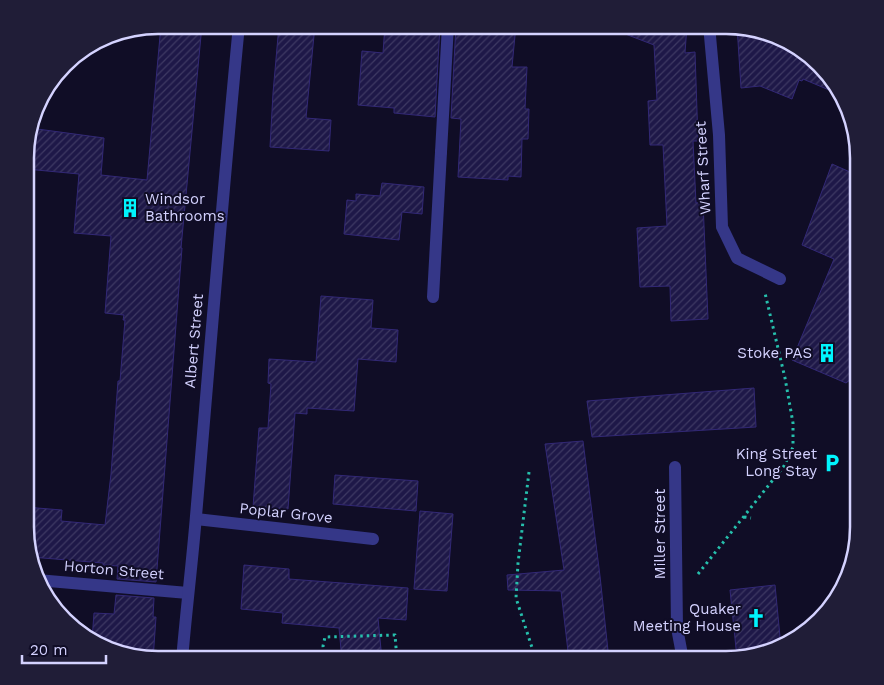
<svg xmlns="http://www.w3.org/2000/svg" width="884" height="685" viewBox="0 0 884 685" font-family="'Work Sans',sans-serif">
	<style>
		.building { fill: url(#building-hatch); stroke: #322876 }
		.lines { fill: none; stroke-linecap: round; stroke-linejoin: round }
		.path { stroke: #26bfac; stroke-width: 3; stroke-dasharray: 2.5 4; stroke-linecap: butt }
		.service { stroke: #353788; stroke-width: 12 }
		.minor { stroke: #353788; stroke-width: 12 }
		.tertiary { stroke: #353788; stroke-width: 12 }
		.labels { text-anchor: middle; dominant-baseline: central; stroke-width: 4; stroke-linejoin: round; paint-order: stroke }
		.street-label { font-size: 15px; fill: #d4d2ff; stroke: #100d26 }
		.poi-label { font-size: 15px; fill: #d4d2ff; stroke: #100d26; text-anchor: end }
		.rim { fill: none; stroke: #d4d2ff; stroke-width: 2.5 }
	</style>
	<defs>
		<pattern id="building-hatch" width="6" height="6" patternUnits="userSpaceOnUse" patternTransform="scale(1.25)"><rect width="6" height="6" fill="#1e1848"/><path d="M-1 1l2-2M0 6l6-6M5 7l2-2" fill="none" stroke="#3e3963"/></pattern>
	</defs>
	<rect width="100%" height="100%" fill="#100d26"/>
	<!-- building -->
	<path class="building" d="M161 25H202L181 248H182L156 582 117 579 118 566 103 565V563L31 557 25 537V507L62 510 61 521 105 525 111 474 118 381H120L125 320H123L124 315 105 313 111 236 74 233 79 174 26 169V140L30 128 104 138 101 175 147 180Z
		M279 25H315L306 118 331 120 329 151 270 147 273 93Z
		M385 25H440L435 117 394 113V108L358 105 362 51 383 53Z
		M456 25H516L512 67H527L525 109H529L528 139H522L521 177 508 176V180L458 177 461 119 451 118Z
		M607 25H687L685 53 695 52 698 141H693L696 203 703 202 708 319 671 321 670 286 640 287 637 228 667 226 663 145H650L648 101 657 100 654 45 607 27Z
		M737 26 777 35 814 58 841 95 803 79 802 81 799 80 792 99 760 86 741 88Z
		M832 164 859 176V373L846 383 792 360 834 259 802 245Z
		M382 183 424 187 422 214 402 212 399 240 344 234 347 200 356 201V194L380 196Z
		M321 296 373 300 371 328 398 330 396 362 358 359 354 411 307 408V414L295 413 288 509 253 507 259 428H268L271 384 268 383 269 359 316 362Z
		M754 388 756 427 592 437 587 401Z
		M583 441 600 576 609 660H569L561 591 508 590 507 575 564 570 545 444Z
		M335 475 418 481 416 511 333 504Z
		M420 511 453 514 447 591 414 589Z
		M244 565 289 569V579L408 588 406 620 378 618 382 660H342L339 628 282 623 283 613 241 609Z
		M775 585 781 647 778 650 737 658 730 590Z
		M116 595 154 598 153 617H156L153 660 107 650 92 640 94 613 114 614Z"/>
	<g class="lines">
		<!-- path -->
		<path class="path" d="M529 472 518 563 516 598 536 660
			M744 517 751 518
			M698 574 784 466 793 447V423L785 378 765 293
			M324 660 323 646 325 637 395 635 397 660"/>
		<!-- service -->
		<path class="service" d="M433 297 441 152"/>
		<!-- minor -->
		<path class="minor" d="M709 25 719 135 722 227 737 258 780 279
			M441 152 448 25
			M675 467 677 628 683 660
			M196 519 373 539
			M37 580 188 593"/>
		<!-- tertiary -->
		<path class="tertiary" d="M182 660C186 612 192 564 196 516 210 353 223 189 239 25"/>
	</g>
	<!-- icons -->
	<defs>
		<g id="building-bare" transform="scale(1.5)"><path d="M-4-6H4V6H1V3H-1V6H-4ZM-2.5-4.3h1.7v1.8h-1.7ZM.8-4.3h1.7v1.8H.8ZM-2.5-1h1.7V.8h-1.7ZM.8-1h1.7V.8H.8Z" fill="#00f4fd" stroke="#100d26" stroke-width="2.5" paint-order="stroke"/></g>
		<g id="parking-bare" transform="scale(1.5)"><path d="M-3.5-5.5H1a3.5 3.5 0 0 1 0 7H-1V5.5H-3.5ZM-1-3.4V-.6H.8a1.4 1.4 0 0 0 0-2.8Z" fill="#00f4fd" stroke="#100d26" stroke-width="2.5" paint-order="stroke"/></g>
		<g id="church-bare" transform="scale(1.5)"><path d="M-1.2-6h2.4v3.5h3.3v2.4h-3.3V6h-2.4V-.1h-3.3v-2.4h3.3Z" fill="#00f4fd" stroke="#100d26" stroke-width="2.5" paint-order="stroke"/></g>
	</defs>
	<g fill-rule="evenodd">
		<use href="#building-bare" x="130" y="208"/>
		<use href="#building-bare" x="827" y="353"/>
		<use href="#parking-bare" x="832" y="463"/>
		<use href="#church-bare" x="756" y="618"/>
	</g>
	<g class="labels">
		<!-- street labels -->
		<g class="street-label">
			<text transform="translate(703 168) rotate(-93)">Wharf Street</text>
			<text transform="translate(194 341) rotate(-85)">Albert Street</text>
			<text transform="translate(286 513) rotate(6)">Poplar Grove</text>
			<text transform="translate(660 534) rotate(-90)">Miller Street</text>
			<text transform="translate(114 570) rotate(5)">Horton Street</text>
		</g>
		<!-- poi labels -->
		<g class="poi-label">
			<text x="145" y="199" text-anchor="start">Windsor<tspan x="145" dy="17">Bathrooms</tspan></text>
			<text x="812" y="353">Stoke PAS</text>
			<text x="817" y="454">King Street<tspan x="817" dy="17">Long Stay</tspan></text>
			<text x="741" y="609">Quaker<tspan x="741" dy="17">Meeting House</tspan></text>
		</g>
	</g>
	<!-- crop -->
	<path d="M0 0H884V685H0ZM158 34H726A124 124 0 0 1 850 158V527A124 124 0 0 1 726 651H158A124 124 0 0 1 34 527V158A124 124 0 0 1 158 34Z" fill="#201d37" fill-rule="evenodd"/>
	<path class="rim" d="M158 34H726A124 124 0 0 1 850 158V527A124 124 0 0 1 726 651H158A124 124 0 0 1 34 527V158A124 124 0 0 1 158 34Z"/>
	<!-- scale -->
	<path d="M22 655v8h84v-8" fill="none" stroke="#d4d2ff" stroke-width="2.5"/>
	<text x="30" y="655" font-size="15" fill="#d4d2ff" stroke="#100d26" stroke-width="4" paint-order="stroke">20 m</text>
</svg>
